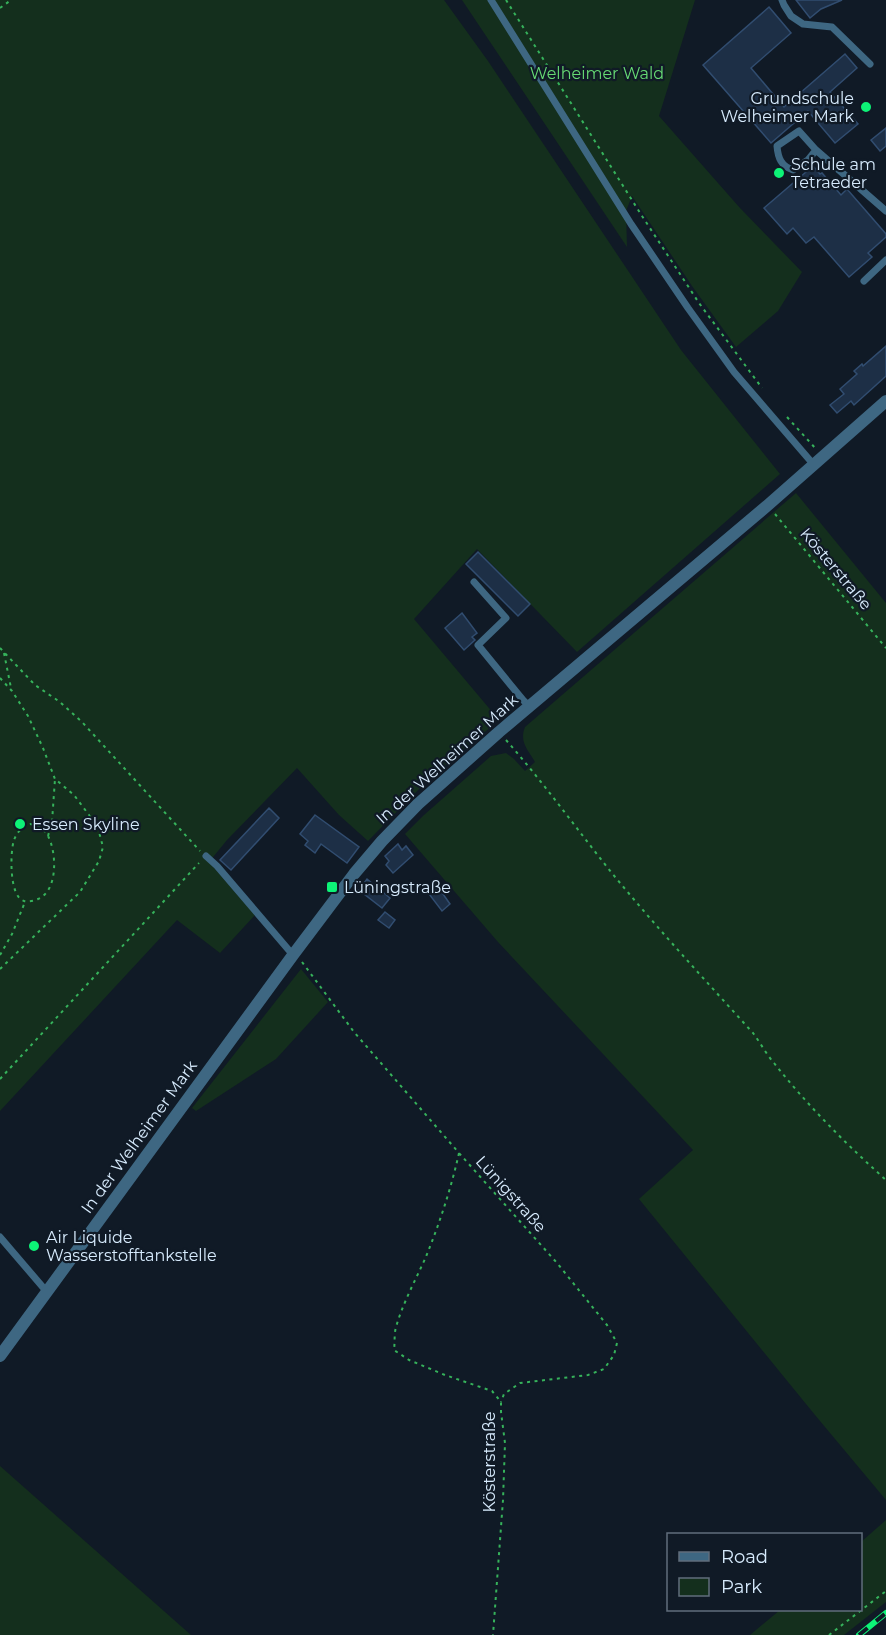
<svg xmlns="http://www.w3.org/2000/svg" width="886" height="1635" viewBox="0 0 886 1635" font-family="Montserrat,sans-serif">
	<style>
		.green { fill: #142f1d }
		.building { fill: #1d2f46; stroke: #314d70; stroke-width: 1.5 }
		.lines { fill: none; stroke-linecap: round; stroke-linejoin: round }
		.path { stroke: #36b25b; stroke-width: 2; stroke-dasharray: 3 4.5; stroke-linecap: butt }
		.lane { stroke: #3e6782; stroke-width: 7 }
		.street { stroke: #3e6782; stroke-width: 12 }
		.rail-casing { stroke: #0df377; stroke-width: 6 }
		.rail { stroke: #101a26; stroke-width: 4; stroke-dasharray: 11; stroke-linecap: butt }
		.poi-dot { fill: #0df377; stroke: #101a26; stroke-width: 2 }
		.labels { text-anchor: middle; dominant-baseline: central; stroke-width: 4.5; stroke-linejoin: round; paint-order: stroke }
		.park-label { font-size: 16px; fill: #66da73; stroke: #101a26 }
		.poi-label { font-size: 16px; fill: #d7ebfd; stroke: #101a26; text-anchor: start }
		.street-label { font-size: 16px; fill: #d7ebfd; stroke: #101a26 }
	</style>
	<rect width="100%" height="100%" fill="#101a26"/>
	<!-- green -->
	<path class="green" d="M0 0H444L488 61 681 350 780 474 577 652 477 549 414 619 499 720 428 780 368 841 339 815 297 768 227 840 209 862 255 915 220 953 177 920 0 1111Z
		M462 0H695L659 116 740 208 802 272 778 311 736 347 692 286 632 196 626 211 627 247Z
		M796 493 886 603V1500L815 1415 639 1199 693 1150 498 942 405 834 424 815 491 756 506 753 514 759 525 771 535 762C528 750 519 742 525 727Z
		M301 969 328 1002 276 1059 196 1111 192 1108Z
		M0 1466 191 1635H0Z
		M886 1520V1602L844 1635H750L780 1610H860L861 1542Z"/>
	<!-- building -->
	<path class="building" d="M796 0H842L821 9 810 18Z
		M769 7 791 33 751 68 784 107 845 54 857 68 830 92 858 124 835 143 808 111 771 143 703 65Z
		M886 128V146L880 151 871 140Z
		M813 166 820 174 822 173 841 195 847 189 886 234V237L868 253 872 257 849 277 814 237 806 243 793 228 787 234 764 208Z
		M886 346V376L854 405 851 401 837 413 830 405 844 394 840 389 857 374 854 371 862 364 863 366Z
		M478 552 530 604 518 616 466 564Z
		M462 613 477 633 472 637 475 640 464 650 445 628Z
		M269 808 279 818 231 870 220 860Z
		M315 815 359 847 347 863 321 844 315 853 305 845 308 841 300 834Z
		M398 844 402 850 406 846 413 855 393 873 386 865 389 861 385 856Z
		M367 879 390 898 382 908 359 890Z
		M438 887 450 904 442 911 429 894Z
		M385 912 395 920 389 928 378 920Z"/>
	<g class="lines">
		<!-- path -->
		<path class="path" d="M506 0 642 216 699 303 762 388
			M0 8 11 0
			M787 417 816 449
			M775 514 886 648
			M0 648 35 685 60 702 82 722 200 851
			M4 653 11 688
			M0 678 12 691 28 716 43 748 55 779 74 795 89 815 99 832 103 847 99 861 80 892 0 969
			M506 740C543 782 576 828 611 872 656 927 705 980 753 1033 760 1042 766 1054 774 1063 807 1105 846 1144 886 1180
			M30 824C37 825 45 829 48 836 57 853 58 891 38 899 34 901 28 902 24 901 9 897 10 852 14 840 17 832 22 827 30 824Z
			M48 836 52 822 55 779
			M0 955 12 934 25 902
			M302 962 354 1032 459 1153 557 1263 607 1325 617 1343 614 1355 604 1369 588 1375 520 1383 504 1394 501 1402
			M0 1079 199 863
			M459 1153C451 1189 439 1225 425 1259 415 1281 403 1303 396 1327 394 1334 395 1342 394 1350L409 1360 445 1375 492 1391 501 1402V1412L505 1443 503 1500 493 1635
			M829 1635 886 1591"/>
		<!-- lane -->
		<path class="lane" d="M491 0 631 224 688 308 734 372 814 465
			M782 0 784 5 791 16 803 24 832 27 870 64
			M816 150 808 160 793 170C781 166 778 158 777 146L799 131 816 150 886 211
			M864 281 886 260
			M474 582 506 618 478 645 523 700 529 706
			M206 856 217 866 293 955
			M0 1237 47 1292"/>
		<!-- street -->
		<path class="street" d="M0 1356 293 955 354 874 382 841 418 804 499 732 768 505 886 401"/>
		<!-- rail casing -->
		<g class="rail-casing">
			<path id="rail" d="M859 1635 886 1613"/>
		</g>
		<!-- rail -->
		<use href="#rail" class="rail"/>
	</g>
	<!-- markers -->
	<g class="poi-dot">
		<circle cx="866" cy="107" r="6"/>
		<circle cx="779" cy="173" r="6"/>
		<circle cx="20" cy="824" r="6"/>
		<rect x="326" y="881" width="12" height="12" rx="3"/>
		<circle cx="34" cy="1246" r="6"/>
	</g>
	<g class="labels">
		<!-- park labels -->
		<g class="park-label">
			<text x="597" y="73">Welheimer Wald</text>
		</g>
		<!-- poi labels -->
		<g class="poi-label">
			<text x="854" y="98" text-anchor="end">Grundschule<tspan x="854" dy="18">Welheimer Mark</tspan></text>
			<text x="791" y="164">Schule am<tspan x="791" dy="18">Tetraeder</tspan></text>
			<text x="32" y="824">Essen Skyline</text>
			<text x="344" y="887">Lüningstraße</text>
			<text x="46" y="1237">Air Liquide<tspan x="46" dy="18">Wasserstofftankstelle</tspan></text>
		</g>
		<!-- street labels -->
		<g class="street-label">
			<text transform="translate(836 569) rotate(50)">Kösterstraße</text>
			<text transform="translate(447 759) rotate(-42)">In der Welheimer Mark</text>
			<text transform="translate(139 1137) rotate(-54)">In der Welheimer Mark</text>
			<text transform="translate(511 1194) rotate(48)">Lünigstraße</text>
			<text transform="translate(489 1462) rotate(-90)">Kösterstraße</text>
		</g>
	</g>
	<!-- legend -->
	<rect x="667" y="1533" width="195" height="78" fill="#101a26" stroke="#606e7c" stroke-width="1.5"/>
	<rect x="679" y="1552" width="30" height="9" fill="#3e6782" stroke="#606e7c" stroke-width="1.5"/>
	<text x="721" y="1563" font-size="18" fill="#d7ebfd">Road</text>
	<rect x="679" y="1578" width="30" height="18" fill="#142f1d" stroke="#606e7c" stroke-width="1.5"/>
	<text x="721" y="1593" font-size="18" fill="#d7ebfd">Park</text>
</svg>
